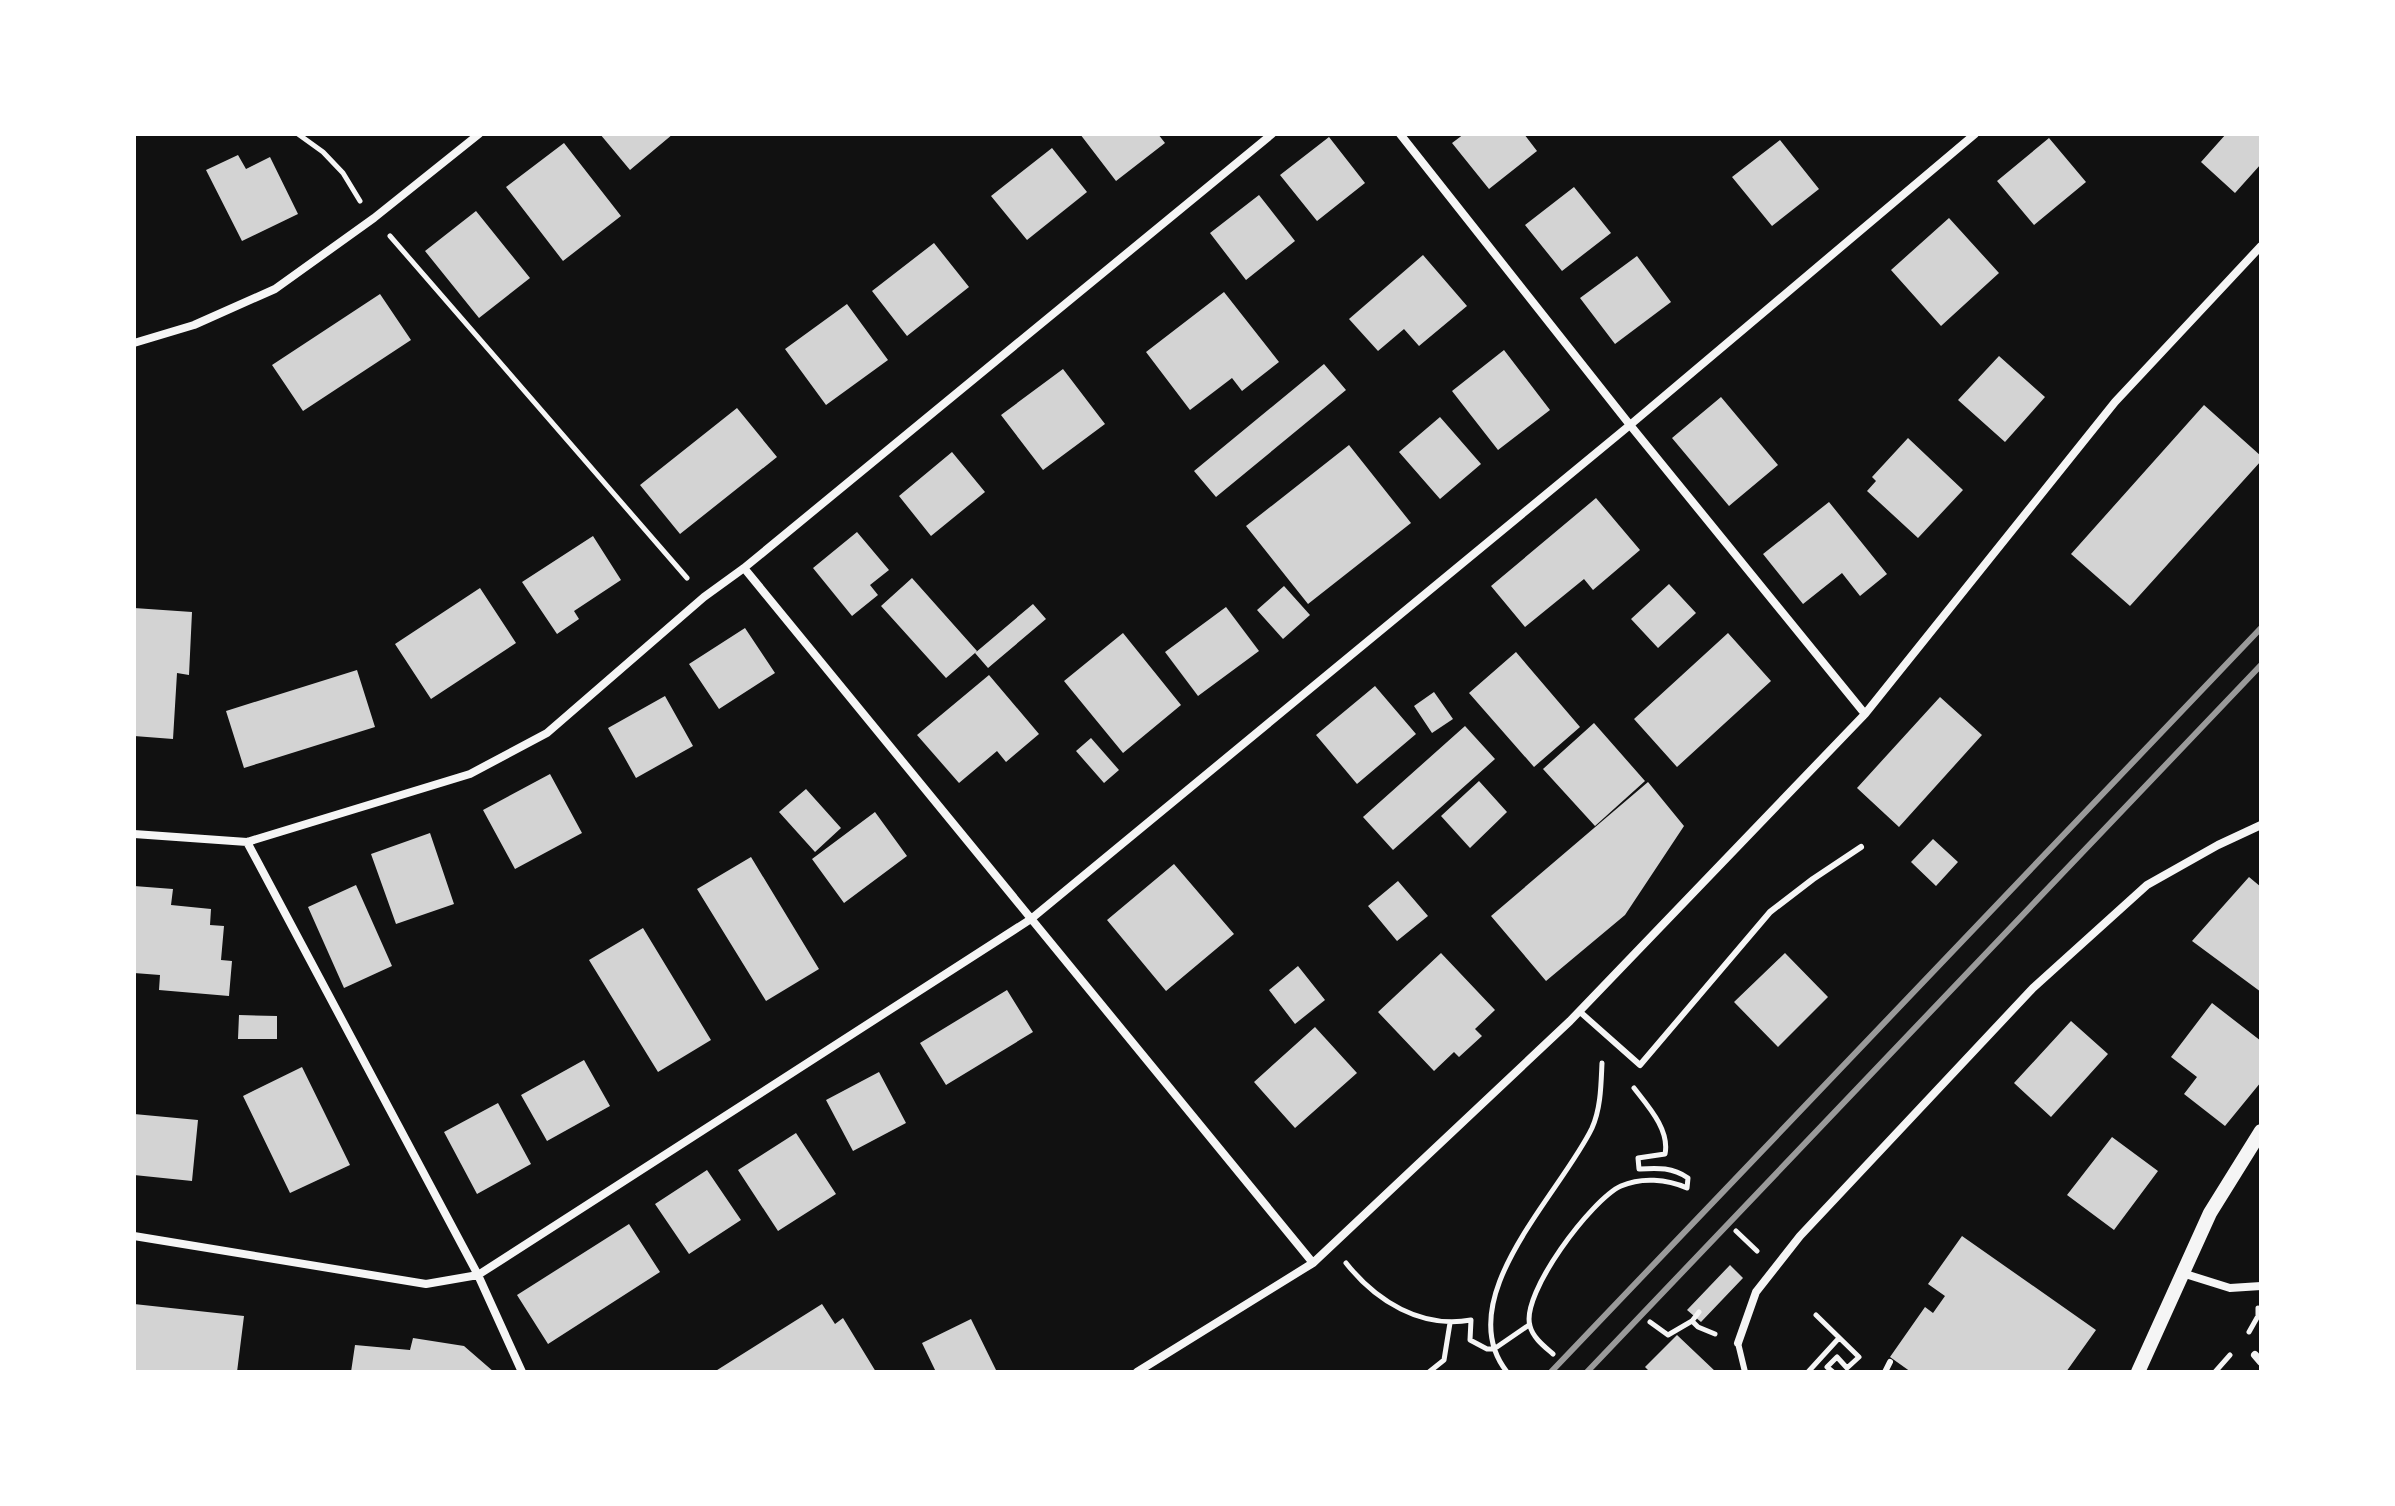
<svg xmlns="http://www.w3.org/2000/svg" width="2395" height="1506" viewBox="0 0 2395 1506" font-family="Jost,sans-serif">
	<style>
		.building { fill: #d3d3d3 }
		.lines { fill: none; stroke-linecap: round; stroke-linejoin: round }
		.path { stroke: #f5f5f5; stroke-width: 5 }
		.service { stroke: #f5f5f5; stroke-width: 6 }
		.minor { stroke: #f5f5f5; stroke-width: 8 }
		.tertiary { stroke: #f5f5f5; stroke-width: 14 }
		.rail { stroke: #9a9a9a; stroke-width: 6 }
	</style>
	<rect width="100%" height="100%" fill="#111"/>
	<!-- building -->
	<path class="building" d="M600 134H673L630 170Z
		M1080 134H1158L1165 143 1116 181Z
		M1464 134H1524L1537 151 1489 189 1452 143Z
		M2226 134H2261V164L2235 193 2201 162Z
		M1329 137 1365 183 1317 221 1280 175Z
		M2049 138 2086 182 2034 225 1997 181Z
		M1780 140 1819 189 1772 226 1732 177Z
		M564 143 621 216 563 261 506 187Z
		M1052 148 1087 192 1027 240 991 196Z
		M238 155 246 169 270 157 298 214 242 241 206 170Z
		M1574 187 1611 233 1562 271 1525 225Z
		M1259 195 1295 241 1246 280 1210 233Z
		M476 211 530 278 479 318 425 251Z
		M1949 218 1999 273 1941 326 1891 270Z
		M934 243 969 287 907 336 872 291Z
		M1423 255 1467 306 1419 346 1404 329 1378 351 1349 319Z
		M1637 256 1671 302 1615 344 1580 298Z
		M1224 292 1279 362 1242 391 1232 378 1190 410 1146 352Z
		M380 294 411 340 303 411 272 365Z
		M847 304 888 360 826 405 785 349Z
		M1504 350 1550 410 1498 450 1452 391Z
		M1999 356 2045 397 2005 442 1958 400Z
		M1324 364 1346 390 1216 497 1194 471Z
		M1063 369 1105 424 1043 470 1001 415Z
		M1721 397 1778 465 1729 506 1672 438Z
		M2204 405 2261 456V461L2130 606 2071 554Z
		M737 408 777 457 680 534 640 485Z
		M1440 417 1481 464 1440 499 1399 452Z
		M1908 438 1963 490 1918 538 1867 491 1876 481 1872 477Z
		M1349 445 1411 523 1308 604 1246 526Z
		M952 452 985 492 931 536 899 496Z
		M1596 498 1640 550 1593 590 1584 579 1525 627 1491 586Z
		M1829 502 1887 574 1860 596 1842 573 1803 604 1763 554Z
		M857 532 889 570 870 585 878 595 852 616 813 568Z
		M593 536 621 580 574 611 579 619 557 634 522 582Z
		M912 578 977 651 975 653 1033 604 1046 619 988 668 975 653 946 678 881 606Z
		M1669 584 1696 613 1658 648 1631 619Z
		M1284 586 1310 615 1283 639 1257 610Z
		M480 588 516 643 431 699 395 644Z
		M1226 607 1259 651 1198 696 1165 652Z
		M134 608 192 612 189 675 177 673 173 739 134 736Z
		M745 628 775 673 719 709 689 664Z
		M1123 633 1181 705 1123 753 1064 681Z
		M1728 633 1771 681 1677 767 1634 719Z
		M1516 652 1580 727 1534 767 1469 693Z
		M357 670 375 727 244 768 226 711Z
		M989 675 1039 734 1006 762 997 751 959 783 917 735Z
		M1375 686 1416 734 1357 784 1316 735Z
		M1434 692 1453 719 1432 733 1414 706Z
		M665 696 693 746 636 778 608 728Z
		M1940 697 1982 735 1899 827 1857 788Z
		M1594 723 1645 781 1595 826 1543 769Z
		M1465 726 1495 759 1393 850 1363 817Z
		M1091 738 1119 770 1104 783 1076 751Z
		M550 774 582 833 515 869 483 810Z
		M1479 781 1507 812 1470 848 1441 816Z
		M1648 782 1684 826 1625 915 1546 981 1491 916Z
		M806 789 841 828 815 852 779 812Z
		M875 812 907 856 844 903 812 859Z
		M430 833 454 904 396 924 371 854Z
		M1933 839 1958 862 1936 886 1911 862Z
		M751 857 819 969 766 1001 697 889Z
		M1174 864 1234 934 1166 991 1107 920Z
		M2249 877 2261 887V992L2192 941Z
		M1398 881 1428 916 1397 941 1368 906Z
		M356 885 392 966 344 988 308 907Z
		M134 886 173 889 171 905 211 909 210 925 224 926 221 960 232 961 229 996 159 990 160 975 134 973Z
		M643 928 711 1040 658 1072 589 960Z
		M1441 953 1495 1010 1475 1029 1482 1036 1459 1057 1454 1052 1434 1071 1378 1012Z
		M1785 953 1828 997 1778 1047 1734 1002Z
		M1298 966 1325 1000 1295 1024 1269 990Z
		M1007 990 1033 1032 946 1085 920 1043Z
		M2212 1003 2261 1041V1082L2225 1126 2184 1094 2197 1077 2171 1057Z
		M239 1015 277 1016V1039H238Z
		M2071 1021 2108 1054 2051 1117 2014 1083Z
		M1315 1027 1357 1073 1295 1128 1254 1082Z
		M584 1060 610 1106 547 1141 521 1095Z
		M302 1067 350 1165 290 1193 243 1096Z
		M879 1072 906 1123 853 1151 826 1100Z
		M498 1103 531 1164 477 1194 444 1132Z
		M134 1114 198 1120 192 1181 134 1175Z
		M796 1133 836 1194 778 1231 738 1170Z
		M2112 1137 2158 1171 2114 1230 2067 1195Z
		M707 1170 741 1220 689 1254 655 1204Z
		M629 1224 660 1272 548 1344 517 1295Z
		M1962 1236 2096 1330 2066 1372H1911L1890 1357 1925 1307 1933 1313 1945 1296 1928 1284Z
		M1730 1265 1743 1278 1701 1322 1687 1310Z
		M134 1304 244 1316 237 1372H134Z
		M822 1304 835 1324 843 1318 876 1372H714Z
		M971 1319 997 1372H936L922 1343Z
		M1677 1335 1716 1372H1650L1645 1367Z
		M413 1338 464 1346 494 1372H351L355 1345 410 1350Z"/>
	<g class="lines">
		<!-- path -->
		<path class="path" d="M298 134 323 152 343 173 360 201
			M390 236 687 578
			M1736 1231 1757 1251
			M1346 1263C1376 1301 1421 1329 1471 1320L1470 1340 1487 1349H1494L1529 1325
			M1816 1315 1859 1357 1847 1368 1837 1357 1827 1367 1833 1372
			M1692 1321 1698 1327 1715 1334
			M1650 1322 1668 1335 1692 1321 1699 1312
			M2249 1332 2258 1316V1308
			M1553 1354C1545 1347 1533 1338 1530 1326 1520 1294 1592 1199 1621 1186 1641 1177 1667 1179 1687 1188L1688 1178C1672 1167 1658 1168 1639 1169L1638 1158 1665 1154C1670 1130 1648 1106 1634 1088
			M1429 1372 1444 1360 1450 1323
			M1507 1372C1449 1299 1561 1193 1592 1128 1601 1108 1601 1084 1602 1063
			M1808 1372 1839 1338
			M2215 1372 2230 1355"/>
		<!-- service -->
		<path class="service" d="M1579 1011 1640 1065 1770 912 1813 879 1861 847
			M1738 1343 1745 1372
			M1885 1372 1890 1362"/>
		<!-- minor -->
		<path class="minor" d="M1400 134 1630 425 1865 714
			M134 343 194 325 275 289 374 218 479 134
			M744 568 1313 1263
			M134 834 247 842 470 774 547 733 704 597 744 568 1272 134
			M247 842 478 1275 522 1372
			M134 1236 426 1284 478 1275 1031 919 1630 425 1975 134
			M2182 1273 2230 1288 2261 1286
			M1738 1343 1756 1292 1800 1236 2033 988 2147 885 2218 845 2261 825
			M2255 1355 2261 1362
			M1137 1372 1313 1263 1570 1021 1865 714 2115 402 2261 246"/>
		<!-- tertiary -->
		<path class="tertiary" d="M2138 1372 2210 1213 2261 1131"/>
		<!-- rail -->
		<path class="rail" d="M1551 1372 2261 628
			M1587 1372 2261 665"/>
	</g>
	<!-- border -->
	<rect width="2395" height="1506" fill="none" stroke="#ffffff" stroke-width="272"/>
</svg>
